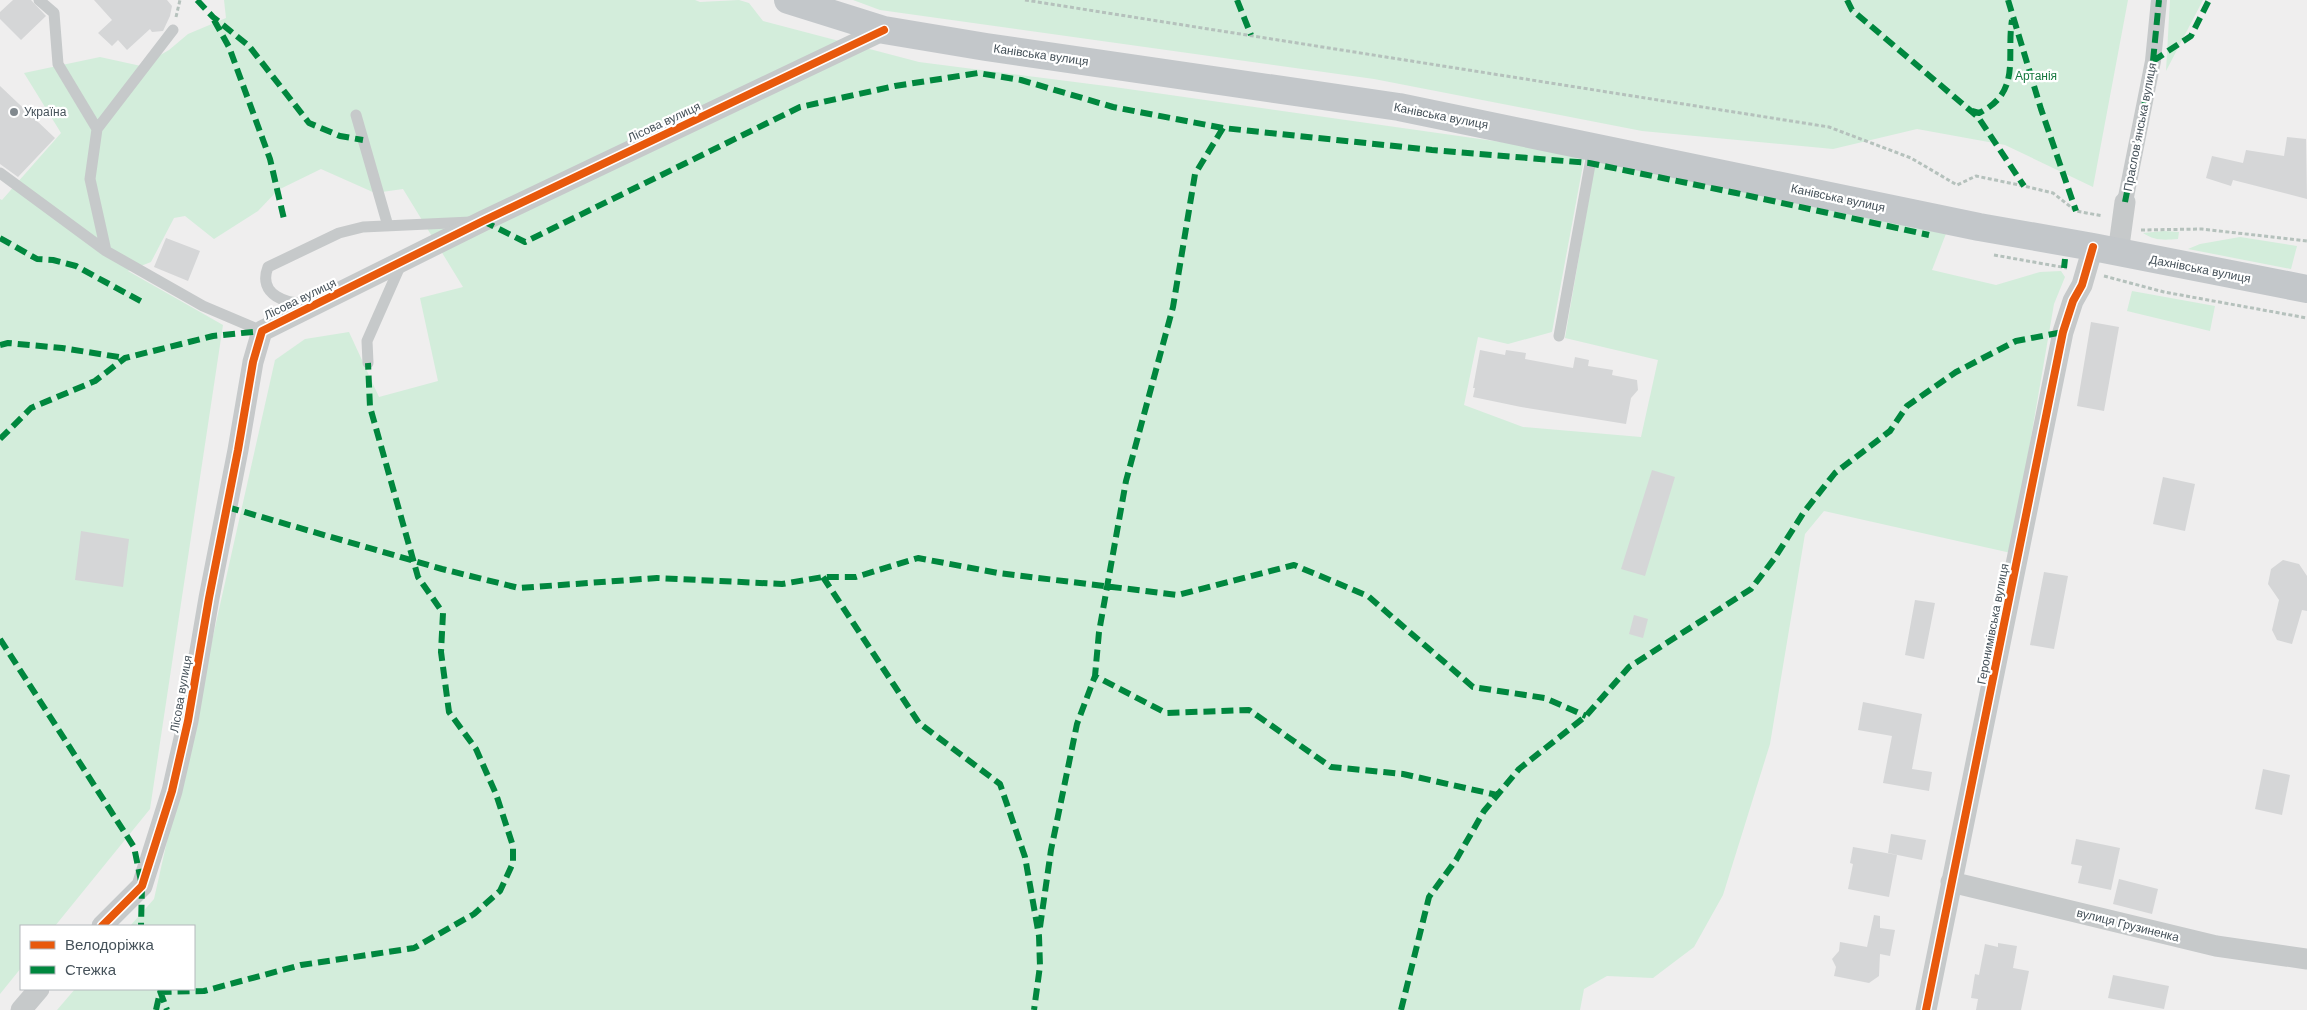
<svg xmlns="http://www.w3.org/2000/svg" width="2307" height="1010" viewBox="0 0 2307 1010" font-family="Arial,sans-serif">
	<style>
		.green { fill: #d3eddb }
		.building { fill: #d5d6d7 }
		.lines { fill: none; stroke-linecap: round; stroke-linejoin: round }
		.path { stroke: #b5c1bc; stroke-width: 3; stroke-dasharray: 4 2.5; stroke-linecap: butt }
		.service { stroke: #c6c9ca; stroke-width: 11 }
		.pedestrian { stroke: #c6c9ca; stroke-width: 16 }
		.minor { stroke: #c6c9ca; stroke-width: 21 }
		.primary { stroke: #c3c7ca; stroke-width: 28 }
		.quiet { stroke: #00873e; stroke-width: 6; stroke-dasharray: 12 6; stroke-linecap: butt }
		.cycleway-casing { stroke: #fff; stroke-width: 11 }
		.cycleway { stroke: #e8590c; stroke-width: 8 }
		.poi-dot { fill: #81898e; stroke: #fff; stroke-width: 2 }
		.labels { text-anchor: middle; dominant-baseline: central; stroke-width: 4.5; stroke-linejoin: round; paint-order: stroke }
		.street-label { font-size: 12px; fill: #46525a; stroke: #fff }
		.park-label { font-size: 12px; fill: #197941; stroke: #fff }
		.poi-label { font-size: 12px; fill: #46525a; stroke: #fff; text-anchor: start }
	</style>
	<rect width="100%" height="100%" fill="#efeeee"/>
	<!-- green -->
	<path class="green" d="M224 0H695L700 2 739 0 749 3 763 21 919 62 1114 87 1585 154 1552 332 1508 344 1478 337 1464 405 1523 427 1641 437 1658 360 1565 338 1596 157 1947 231 1932 270 1996 285 2040 272 2061 271 2065 277 2054 304 2011 553 1824 511 1805 534 1770 744 1723 895 1694 947 1653 978 1607 976 1584 989 1580 1010H57L75 989H194V926H130L154 899 275 360 305 339 349 332 379 397 438 381 420 298 463 287 403 189 375 193 321 169 278 190 258 211 214 239 185 216 174 218 151 262 128 271 223 325 150 809 55 926H21V968L0 994V199L2 200 61 133 24 73 100 57 141 66 169 50 188 34 226 18Z
		M853 0H2128L2093 187 2005 145 1917 129 1833 149 1642 131 1374 79 880 10Z
		M2170 0H2203L2166 71Z
		M2164 231 2179 232 2178 239C2164 240 2155 241 2143 233Z
		M2240 237 2297 246 2291 269 2188 249 2200 244Z
		M2132 291 2215 306 2210 331 2127 311Z"/>
	<!-- building -->
	<path class="building" d="M13 0H31L46 16 21 40 0 19V12Z
		M94 0H167L172 6 170 16 163 31 152 32 150 29 127 50 118 40 112 46 98 33 112 20Z
		M0 86 55 138 18 177 0 164Z
		M2287 137 2306 139 2307 199 2233 180 2231 186 2206 178 2212 156 2243 163 2246 150 2284 156Z
		M166 238 200 251 188 281 154 267Z
		M2091 322 2119 327 2104 411 2077 406Z
		M1480 350 1505 355 1506 350 1526 353 1525 359 1573 368 1575 357 1589 360 1588 366 1613 370 1612 375 1637 380 1638 390 1631 398 1626 424 1521 407 1473 397 1475 388H1473Z
		M1652 470 1675 477 1645 576 1621 569Z
		M2163 477 2195 484 2185 531 2153 524Z
		M81 531 129 539 123 587 75 580Z
		M2283 560 2299 564 2307 576V611L2302 610 2292 644 2277 640 2272 630 2279 600 2268 584 2271 569Z
		M2044 572 2068 576 2054 649 2030 645Z
		M1915 600 1935 603 1924 659 1905 655Z
		M1634 615 1648 619 1643 638 1629 634Z
		M1863 702 1922 714 1912 769 1932 772 1929 791 1883 783 1892 736 1858 730Z
		M2263 769 2290 775 2282 815 2255 809Z
		M1891 834 1926 840 1922 860 1888 853Z
		M2076 839 2120 848 2111 890 2078 883 2082 866 2071 864Z
		M1853 847 1897 855 1889 897 1848 889 1853 864 1850 863Z
		M2119 879 2158 889 2152 914 2113 904Z
		M1874 915 1880 916V928L1895 930 1890 956 1880 954 1879 976 1869 983 1834 976 1836 967 1832 959 1839 951 1840 942 1867 947Z
		M1998 943 2017 946 2013 968 2029 971 2021 1010H1976L1978 999 1971 998 1975 974 1979 975 1985 944 1998 947Z
		M2113 975 2169 986 2164 1009 2108 998Z"/>
	<g class="lines">
		<!-- path -->
		<path class="path" d="M1025 0 1829 127 1911 158 1957 185 1976 176 2024 186 2053 193 2076 211 2103 216
			M176 17 180 0
			M2141 230 2202 229 2307 241
			M1994 255 2067 268
			M2104 276 2164 292 2307 318"/>
		<!-- service -->
		<path class="service" d="M39 0 54 13 58 64 97 129 90 179 106 251 203 306 262 331
			M356 115 388 226
			M97 129 173 30
			M0 173 106 251
			M310 303C287 305 257 295 268 267L339 233 363 227 471 222
			M1559 336 1593 148
			M368 363 367 341 401 264"/>
		<!-- pedestrian -->
		<path class="pedestrian" d="M2125 202 2153 61 2159 0"/>
		<!-- minor -->
		<path class="minor" d="M2118 253 2125 202
			M1951 882 2216 946 2307 959
			M102 926 142 886 172 791 188 721 209 598 238 450 253 362 262 331 483 221 884 30
			M21 1010 39 989
			M1926 1010 2063 332 2073 301 2082 285 2093 247"/>
		<!-- primary -->
		<path class="primary" d="M788 0 884 30 986 47 1399 107 1979 227 2093 247 2307 289"/>
		<!-- quiet -->
		<path class="quiet" d="M197 0 213 17 249 46 309 123 340 136 363 140
			M1237 0 1251 35
			M1847 0 1852 10 1978 117 2024 186
			M2008 0 2041 109 2076 211
			M214 20 229 47 270 159 284 219
			M2153 61 2191 36 2209 0
			M1972 111 1979 113C2022 92 2006 57 2012 20
			M1223 128 1195 174 1173 307 1126 481 1099 632 1095 676 1166 713 1249 710 1331 767 1403 774 1497 795
			M2125 202 2153 61 2159 0
			M483 221 525 242 800 107 895 86 978 73 1021 80 1113 107 1223 128 1432 150 1589 163 1736 193 1929 235
			M0 238 37 259 53 260 76 266 144 303
			M2064 268 2065 259
			M0 345 8 343 62 348 125 358
			M0 439 31 408 95 381 125 358 213 336 262 331
			M227 507 442 569 519 588 657 578 782 584 823 577H856L918 558 998 573 1178 595 1294 565 1368 596 1473 687 1545 698 1586 716
			M823 577 919 723 1000 784 1025 857 1039 936 1040 966 1034 1010
			M0 639 134 847 142 886 141 926
			M1040 927 1051 850 1077 724 1095 676
			M160 991 167 1010
			M156 1010 160 992 204 991 301 965 414 948 474 914 500 891 513 863V846L496 794 476 749 449 712 441 652 443 613 418 577 370 407 368 363
			M1401 1010 1429 897 1456 860 1484 811 1519 769 1586 716 1629 667 1751 589 1774 559 1804 512 1835 473 1890 431 1907 406 1956 372 2016 341 2063 332"/>
		<!-- cycleway casing -->
		<g class="cycleway-casing">
			<path id="cycleway" d="M102 926 142 886 172 791 188 721 209 598 238 450 253 362 262 331 483 221 884 30
				M1926 1010 2063 332 2073 301 2082 285 2093 247"/>
		</g>
		<!-- cycleway -->
		<use href="#cycleway" class="cycleway"/>
	</g>
	<!-- markers -->
	<circle class="poi-dot" cx="14" cy="112" r="5"/>
	<g class="labels">
		<!-- street labels -->
		<g class="street-label">
			<text transform="translate(1041 55) rotate(8)">Канівська вулиця</text>
			<text transform="translate(1441 116) rotate(11)">Канівська вулиця</text>
			<text transform="translate(664 122) rotate(-25)">Лісова вулиця</text>
			<text transform="translate(2140 127) rotate(-79)">Прасловʼянська вулиця</text>
			<text transform="translate(1838 198) rotate(12)">Канівська вулиця</text>
			<text transform="translate(2200 269) rotate(11)">Дахнівська вулиця</text>
			<text transform="translate(300 299) rotate(-26)">Лісова вулиця</text>
			<text transform="translate(1993 624) rotate(-79)">Геронимівська вулиця</text>
			<text transform="translate(181 694) rotate(-80)">Лісова вулиця</text>
			<text transform="translate(2128 925) rotate(14)">вулиця Грузиненка</text>
		</g>
		<!-- park labels -->
		<g class="park-label">
			<text x="2036" y="76">Артанія</text>
		</g>
		<!-- poi labels -->
		<g class="poi-label">
			<text x="24" y="112">Україна</text>
		</g>
	</g>
	<!-- legend -->
	<rect x="20" y="925" width="175" height="65" fill="#ffffff" stroke="#b5babd"/>
	<rect x="30" y="941" width="25" height="8" fill="#e8590c" stroke="#b5babd"/>
	<text x="65" y="950" font-size="15" fill="#46525a">Велодоріжка</text>
	<rect x="30" y="966" width="25" height="8" fill="#00873e" stroke="#b5babd"/>
	<text x="65" y="975" font-size="15" fill="#46525a">Стежка</text>
</svg>
